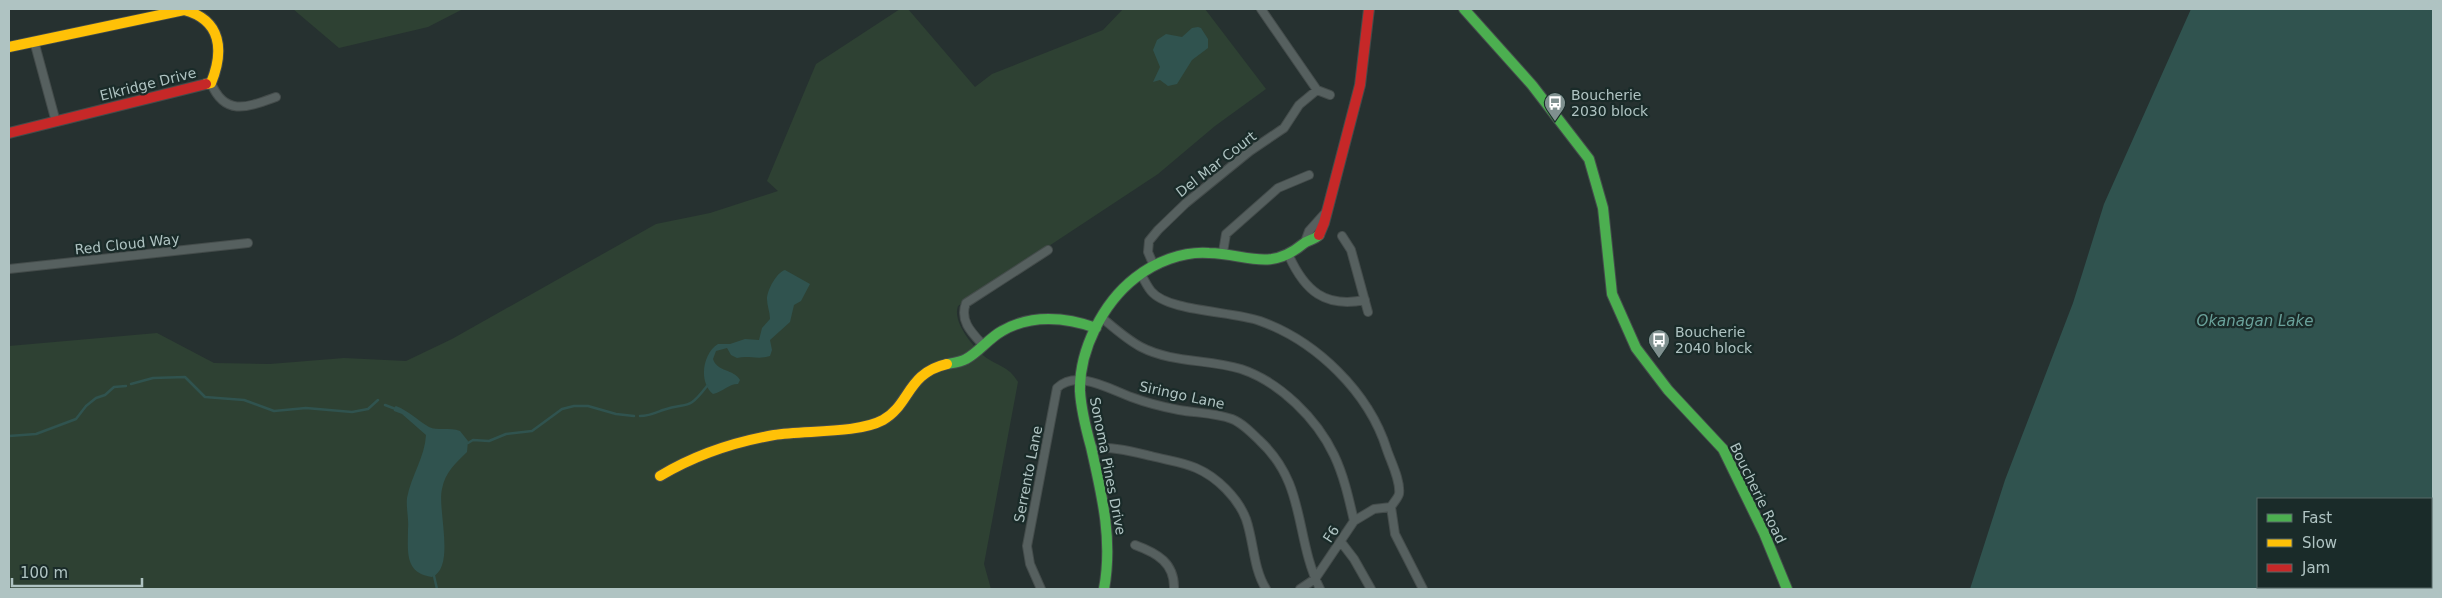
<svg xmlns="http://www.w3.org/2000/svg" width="2442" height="598" viewBox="0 0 2442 598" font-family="'DejaVu Sans',sans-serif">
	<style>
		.green { fill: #2e4133 }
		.water { fill: #30534f; fill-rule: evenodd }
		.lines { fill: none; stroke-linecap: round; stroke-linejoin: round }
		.stream { stroke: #30534f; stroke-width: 2.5 }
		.street-casing { stroke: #444c4b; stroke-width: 10 }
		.fast-casing { stroke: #444c4b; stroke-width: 12 }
		.slow-casing { stroke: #444c4b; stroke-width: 12 }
		.jam-casing { stroke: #444c4b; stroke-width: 12 }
		.street { stroke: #56605f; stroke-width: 8 }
		.fast { stroke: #4caf50; stroke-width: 10 }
		.slow { stroke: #ffc107; stroke-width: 10 }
		.jam { stroke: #c62828; stroke-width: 10 }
		.labels { text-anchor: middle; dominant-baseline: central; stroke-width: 4.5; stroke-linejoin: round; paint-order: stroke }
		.street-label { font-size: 14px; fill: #afc3c2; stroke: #1a2b29 }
		.poi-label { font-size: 14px; fill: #afc3c2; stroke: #1a2b29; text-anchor: start }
		.water-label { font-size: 15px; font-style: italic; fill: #6aa19a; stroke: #1a2b29 }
	</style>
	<rect width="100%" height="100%" fill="#263130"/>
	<!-- green -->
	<path class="green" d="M293 9H463L428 27 339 48Z
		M900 9H908L975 87 992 74 1103 30 1123 9H1205L1266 89 1215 126 1158 174 958 306C952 322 973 346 984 356 998 367 1008 365 1018 382L984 564 991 589H9V346L157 333 214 363 270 364 344 358 406 361 452 339 656 224 710 213 778 191 767 181 816 64Z"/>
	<!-- water -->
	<path class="water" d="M2191 9H2433V589H1970L2005 480 2073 303 2104 204ZM2258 499H2431V587H2258Z
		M1198 27 1201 28 1208 39V48L1192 60 1177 84 1168 86 1160 80 1153 82 1160 67 1153 50 1157 40 1166 34 1182 37 1192 28Z
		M785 270 810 284 801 301 794 305 790 322 770 340 772 350 770 356C758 360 748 355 737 358L731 355 727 348 716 351 713 359C717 372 734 369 740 380L738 384C728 384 723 392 713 394 698 382 703 353 718 344H730L745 339 759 340 762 328 770 319C770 312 767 306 767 299 767 290 777 272 785 270Z
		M396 406C409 411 417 420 429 427 437 431 450 427 460 431L468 441 467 452C456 463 445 472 442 489 437 509 456 567 432 577 404 573 408 551 408 529 409 519 406 508 407 498 411 476 425 457 426 435L402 414 394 411 393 408Z"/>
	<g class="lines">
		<!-- stream -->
		<path class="stream" d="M131 384 153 378 185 377 205 397 244 400 274 411 306 408 352 412 368 409 378 400
			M385 405 393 408
			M640 416C649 416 655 413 663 410 689 401 686 413 707 386
			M9 436 36 434 76 419 86 406 96 398 105 395 114 387 126 386
			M468 443 473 440 489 441 506 434 532 431 562 409 574 406H588L616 414 634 416
			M434 576 437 589"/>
		<!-- street casing -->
		<g class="street-casing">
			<path id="street" d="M1261 9 1317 90 1330 95
				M34 41 56 122
				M211 83C225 117 248 107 276 97
				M1342 236 1351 250 1368 312
				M1305 242 1309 231 1326 212
				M1223 252 1226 234 1278 188 1309 175
				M1289 256C1305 291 1325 308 1365 300
				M1154 266 1148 252 1149 241 1158 230 1186 203 1250 151 1284 128 1299 105 1317 90
				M9 269 248 243
				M1141 274C1144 280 1147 286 1151 291 1168 312 1233 311 1260 321 1316 341 1369 392 1387 450 1391 462 1401 481 1399 494 1398 498 1393 503 1391 507L1395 534 1423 589
				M1101 317C1113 327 1126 339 1141 347 1172 363 1208 359 1241 369 1280 382 1317 419 1334 455 1344 476 1349 499 1354 521
				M984 346C972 333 959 321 966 303L1048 250
				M1091 449C1112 446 1130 451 1151 456 1166 460 1183 462 1196 468 1217 477 1238 498 1246 519 1254 542 1253 568 1266 589
				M1341 542 1354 559 1371 589
				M1135 545C1157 553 1175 563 1174 589
				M1041 589 1030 564 1027 546 1057 388C1077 369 1109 389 1131 397 1147 403 1163 407 1179 410 1196 413 1216 413 1232 419 1242 423 1251 432 1259 440 1307 484 1294 536 1320 589
				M1300 589 1315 579 1354 521 1374 509 1391 507"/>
		</g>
		<!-- fast casing -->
		<g class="fast-casing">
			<path id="fast" d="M1464 9 1532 85 1589 159 1603 208 1612 294 1636 348 1668 390 1723 449 1764 533 1787 589
				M947 364C953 363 961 362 966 359 979 352 989 338 1002 331 1031 314 1066 317 1096 328
				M1104 589C1113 540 1102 495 1091 447 1086 429 1081 409 1080 391 1079 350 1103 303 1135 278 1155 262 1183 251 1209 253 1247 254 1269 272 1303 244 1308 240 1314 240 1319 235"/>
		</g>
		<!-- slow casing -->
		<g class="slow-casing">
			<path id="slow" d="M9 47 184 10C222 20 224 51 211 83L206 84
				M660 476C695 455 734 442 774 435 804 430 857 434 883 420 910 405 907 373 947 364"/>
		</g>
		<!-- jam casing -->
		<g class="jam-casing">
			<path id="jam" d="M9 133 206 84
				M1319 235 1324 223 1360 85 1369 9"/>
		</g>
		<!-- street -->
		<use href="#street" class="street"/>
		<!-- fast -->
		<use href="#fast" class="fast"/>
		<!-- slow -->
		<use href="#slow" class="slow"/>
		<!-- jam -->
		<use href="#jam" class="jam"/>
	</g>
	<!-- icons -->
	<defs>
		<g id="bus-pin" transform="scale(1.125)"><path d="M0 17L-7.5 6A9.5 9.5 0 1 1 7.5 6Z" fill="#7f908f" stroke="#1a2b29"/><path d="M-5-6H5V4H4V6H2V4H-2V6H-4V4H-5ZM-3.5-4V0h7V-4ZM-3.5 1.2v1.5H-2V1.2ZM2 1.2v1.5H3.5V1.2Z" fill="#fff"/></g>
	</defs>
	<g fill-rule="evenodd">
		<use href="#bus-pin" x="1555" y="103"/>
		<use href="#bus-pin" x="1659" y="340"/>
	</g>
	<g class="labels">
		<!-- street labels -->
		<g class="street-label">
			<text transform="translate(148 84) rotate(-14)">Elkridge Drive</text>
			<text transform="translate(1216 164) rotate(-38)">Del Mar Court</text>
			<text transform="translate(127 244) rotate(-6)">Red Cloud Way</text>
			<text transform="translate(1182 395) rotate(12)">Siringo Lane</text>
			<text transform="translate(1108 466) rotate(79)">Sonoma Pines Drive</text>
			<text transform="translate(1028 474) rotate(-79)">Serrento Lane</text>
			<text transform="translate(1758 493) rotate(64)">Boucherie Road</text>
			<text transform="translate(1331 534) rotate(-57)">F6</text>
		</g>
		<!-- poi labels -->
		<g class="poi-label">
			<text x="1571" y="95">Boucherie<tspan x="1571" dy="16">2030 block</tspan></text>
			<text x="1675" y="332">Boucherie<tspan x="1675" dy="16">2040 block</tspan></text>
		</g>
		<!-- water labels -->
		<g class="water-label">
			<text x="2255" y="321">Okanagan Lake</text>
		</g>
	</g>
	<!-- border -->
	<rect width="2442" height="598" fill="none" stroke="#afc3c2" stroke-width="20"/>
	<!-- legend -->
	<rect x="2257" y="498" width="175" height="90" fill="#1a2b29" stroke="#566866"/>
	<rect x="2267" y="514" width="25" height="8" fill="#4caf50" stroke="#566866"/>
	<text x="2302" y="523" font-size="15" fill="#afc3c2">Fast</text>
	<rect x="2267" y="539" width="25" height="8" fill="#ffc107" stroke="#566866"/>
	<text x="2302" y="548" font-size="15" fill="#afc3c2">Slow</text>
	<rect x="2267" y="564" width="25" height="8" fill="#c62828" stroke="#566866"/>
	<text x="2302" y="573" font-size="15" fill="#afc3c2">Jam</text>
	<!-- scale -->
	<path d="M12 578v8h130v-8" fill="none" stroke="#afc3c2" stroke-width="2.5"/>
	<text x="20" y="578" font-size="15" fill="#afc3c2" stroke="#1a2b29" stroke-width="4" paint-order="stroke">100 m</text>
</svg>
